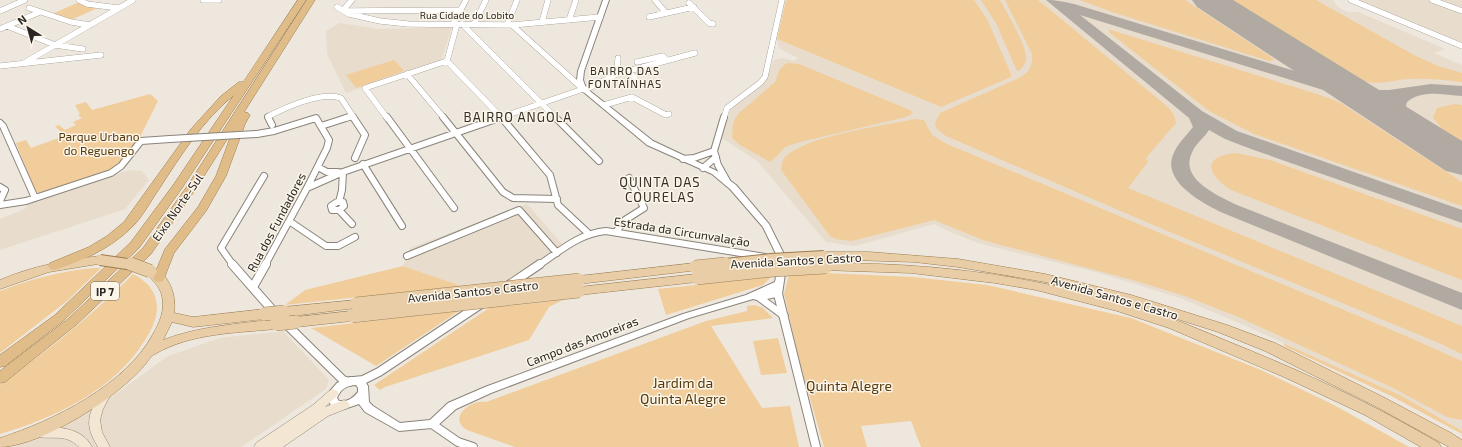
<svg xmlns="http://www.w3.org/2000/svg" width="1462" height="447" viewBox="0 0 1462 447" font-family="'Exo 2',sans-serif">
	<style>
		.built { fill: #e8dccc }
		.green { fill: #f1cd9b }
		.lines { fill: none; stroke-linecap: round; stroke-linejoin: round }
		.taxiway { fill: #b0aaa3; fill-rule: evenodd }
		.runway { fill: #b0aaa3; fill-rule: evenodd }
		.minor-far2-casing { stroke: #8a847b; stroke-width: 6 }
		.minor-far1-casing { stroke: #8a847b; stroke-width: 8 }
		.minor-casing { stroke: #8a847b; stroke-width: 10 }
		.tertiary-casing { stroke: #8a847b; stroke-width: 2 }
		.secondary-casing { stroke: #8a847b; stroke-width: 1 }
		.primary-casing { stroke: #9b7d51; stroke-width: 1 }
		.trunk-casing { stroke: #9b7d51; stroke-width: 1 }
		.minor-far2 { stroke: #fff; stroke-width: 5.5 }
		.minor-far1 { stroke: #fff; stroke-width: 6 }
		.minor { stroke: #fff; stroke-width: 8 }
		.tertiary { fill: #fff; fill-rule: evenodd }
		.secondary { fill: #f3e6d2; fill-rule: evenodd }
		.primary { fill: #e8cda6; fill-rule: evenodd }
		.trunk { fill: #e0bc88; fill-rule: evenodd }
		.minor-bridge-casing { stroke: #8a847b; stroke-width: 8; stroke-linecap: butt }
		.primary-bridge-far1-casing { stroke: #9b7d51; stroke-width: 12; stroke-linecap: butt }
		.primary-bridge-casing { stroke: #9b7d51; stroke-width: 14; stroke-linecap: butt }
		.minor-bridge { stroke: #fff; stroke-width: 6 }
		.primary-bridge-far1 { stroke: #e8cda6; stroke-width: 10 }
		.primary-bridge { stroke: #e8cda6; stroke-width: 13 }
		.labels { text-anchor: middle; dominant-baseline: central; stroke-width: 3; stroke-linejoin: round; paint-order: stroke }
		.far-street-label { font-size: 10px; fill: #292623; stroke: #fcf5ea }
		.far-neighbourhood-label { font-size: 11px; letter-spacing: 1px; fill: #352f27; stroke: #fcf5ea }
		.shield { fill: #fcf5ea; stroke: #68645f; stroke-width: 1 }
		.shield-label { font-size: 11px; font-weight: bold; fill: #292623 }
		.park-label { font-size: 12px; fill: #563a0a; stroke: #fcf5ea }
		.street-label { font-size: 12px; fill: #292623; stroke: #fcf5ea }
		.neighbourhood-label { font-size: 13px; letter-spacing: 1px; fill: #352f27; stroke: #fcf5ea }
		.near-park-label { font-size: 14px; fill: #563a0a; stroke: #fcf5ea }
	</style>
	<rect width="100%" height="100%" fill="#eee7dd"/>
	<!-- built -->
	<path class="built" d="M974 0H1333L1338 7 1347 12H1358L1445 49 1434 53 1462 65V431L1402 396 1246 326 1180 298 1099 273 981 244 950 232 934 224 855 246 826 242 757 161 722 138 730 111 736 104 765 82 774 60 782 58 794 61 798 58 779 48 777 39 941 107 987 19Z
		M1354 0H1462V45Z
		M340 23 378 29 452 27 441 61 346 93 327 54 326 31Z
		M130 170 142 171 149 180 125 209 0 250V219L25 209 31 200Z
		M527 204 562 244 508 281 461 286 403 266 410 248Z
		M283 331 329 380 326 389 241 447H14L38 438 113 396 168 356 220 338Z"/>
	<!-- green -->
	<path class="green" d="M786 0H974L987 19 1011 74V77L941 107 777 39Z
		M981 0H1000L1001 2C1007 13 1028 48 1026 59 1026 63 1023 67 1020 70L1017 71 996 23Z
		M1005 0H1038L1168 107 1174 115 1176 123 1146 158 1148 162 1128 188 1462 326V354L1439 343 1165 230 946 136 936 128 935 123 940 113 1019 78C1029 72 1033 67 1032 54Z
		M1080 0H1185L1265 53 1274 59V60L1269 61 1112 12Z
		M1232 0H1316L1414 55 1438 66 1462 73V82C1445 80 1428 78 1411 79 1395 79 1380 86 1364 81Z
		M77 3 99 7C90 12 81 15 71 20L52 14Z
		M1108 29 1317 94 1339 102 1462 182V206L1254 134 1209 111 1110 33Z
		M394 60 404 71 356 88 346 75Z
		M787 63 799 64 910 110 913 113 906 117 800 142 785 147 776 157 770 162 740 145 732 138 733 123 738 114 775 82 780 69Z
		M150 94 158 101 139 139 121 162 111 171 40 194 35 191 16 143 26 140 31 148 64 136 55 126 59 125 65 130 76 125 73 122 82 118 78 115 80 114 75 105 86 102 92 110Z
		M1455 104 1462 105V142L1444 131 1433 118 1437 108Z
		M915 119 924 120 932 135 947 144 1406 336 1462 361V420L1447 417 1393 388 1236 316 1185 296 1136 281 983 240 934 220 852 241 836 239 830 236 781 170C782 165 782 160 786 156 810 135 882 126 915 119Z
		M1236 153 1270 160 1462 229V280L1231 190C1206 174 1202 156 1236 153Z
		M403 266 461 286 285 305 305 290Z
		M94 268H101L67 301 0 353V291C31 279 61 271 94 268Z
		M827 273 913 277 987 285 1131 318 1261 370 1332 404 1409 447H921L911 421 861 426 867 447H824L800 364 784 294 789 275Z
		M133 274C148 282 157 292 157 309 156 321 151 331 145 340 115 390 54 418 0 434V385C47 351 92 316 133 274Z
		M771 277 763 285 666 315 658 289Z
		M563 300 549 307 529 340 385 387 380 390 374 385 489 308Z
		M755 305 763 308 773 318 711 326 762 408 790 406 799 447H515L467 430C447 418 471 399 486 402L706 321 747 311V306Z
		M459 311 376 366 311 328Z
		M778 338 787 373 761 375 753 341Z
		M1283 343 1402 396 1462 431V434L1391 396 1286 347Z"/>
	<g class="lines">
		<!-- taxiway -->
		<path class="taxiway" d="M1046 0C1057 0 1064 2 1074 4L1341 85 1372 90H1389L1431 84 1462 86V96C1444 95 1422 89 1407 102 1402 115 1417 122 1424 131L1421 135C1404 139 1384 115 1392 99L1372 100 1333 93 1080 15 1202 111 1237 131 1462 210V223L1251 149 1225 139 1209 130C1204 138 1194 145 1191 155 1181 180 1219 196 1237 205L1462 293V310L1223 213C1204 204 1162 182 1173 155 1177 144 1186 136 1193 127L1189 118Z"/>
		<!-- runway -->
		<path class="runway" d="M1192 0H1233L1462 141V175L1446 171 1197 7Z"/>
		<!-- minor-far2 casing -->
		<g class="minor-far2-casing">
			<path id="minor-far2" d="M79 0 87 4 118 8
				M203 0H219
				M655 0 666 13
				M1351 0 1462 46
				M1432 0 1462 11
				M689 3 709 23 713 24
				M337 7 349 14 380 21 408 24 512 25 600 17
				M29 8 71 22 90 25
				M344 9 352 0
				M0 11 25 0
				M346 11 461 10
				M649 17 694 7
				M569 20 576 0
				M542 22 548 0
				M453 24 466 0
				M457 24 447 61 502 118
				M462 24 556 118
				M474 24 486 0
				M507 25 517 0
				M512 25 583 89
				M7 26 55 45 83 49
				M0 29 40 12
				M637 62 663 56 666 60
				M24 63 133 0
				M0 66 101 55
				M628 71 635 78
				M407 74 444 118
				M617 74 618 58
				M585 90 617 74 695 53
				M604 105 632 97 666 115 669 114
				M269 118V116C287 107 321 91 341 98L354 118
				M346 118 353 116
				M387 118 365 88 447 61
				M499 118 583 89
				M724 118 727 108 760 83 765 77 782 0"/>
		</g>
		<!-- minor-far1 casing -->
		<g class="minor-far1-casing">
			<path id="minor-far1" d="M268 117 272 125
				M353 117 365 135 355 158
				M387 117 454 208
				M443 117 503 192 513 198 557 199
				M501 117 550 175 558 205 589 234
				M555 117 599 161
				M724 117 714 151 718 165 727 181
				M0 123 3 126 35 198
				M321 126 349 117
				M257 134 274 131 316 118 329 140 327 148 307 188 265 265
				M683 159 694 158 714 151
				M363 164 402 226
				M318 167 327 172H338
				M703 168 716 157
				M0 187 5 190 0 201
				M307 188 343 172 502 117
				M337 202H343L344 206 339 210H332L331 206Z
				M339 202 342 190 343 172
				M0 205 26 201 111 173 121 166 141 141 170 139
				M339 210 352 224
				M289 221 326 246H338L355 237
				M616 232 625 220 644 208 629 178
				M407 256 519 210 557 253
				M233 265 221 248 264 176
				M539 265C560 251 580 233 606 231L765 257"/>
		</g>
		<!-- minor casing -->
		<g class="minor-casing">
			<path id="minor" d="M232 264 275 313
				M509 285 540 264
				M253 287 266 264
				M778 294 816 447
				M285 323 343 380 349 382
				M354 381 363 380 379 372 481 304
				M432 424 458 442 473 447"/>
		</g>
		<!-- tertiary casing -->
		<g class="tertiary-casing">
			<path id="tertiary" d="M603 0H609L584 71 583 80 586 88 653 141 717 171 736 185 769 224 787 260 782 294 781 296 767 299 786 313 788 315 786 317H780L757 300 753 299 689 318 491 393 456 409 436 427 432 428 399 431 365 412 359 404 344 409 332 407 327 398 330 391 337 383 350 377H355L363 380 366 383 368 386 369 402 373 406 400 423 430 420 448 403 485 387 683 314 746 295 775 282 779 260 763 227 730 189 712 174 647 145 580 89 577 80 578 71ZM356 385 358 388V392C353 398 348 402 339 401L337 398C340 390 347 385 356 385Z"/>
		</g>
		<!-- secondary casing -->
		<g class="secondary-casing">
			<path id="secondary" d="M105 389 109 391 111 394 103 409 100 420 102 432 110 447H98C83 423 89 414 101 391Z
				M333 389 337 391 339 394 325 407 344 400 348 402 350 405 348 408 328 416 283 447H254L256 443 313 405 329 391Z
				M39 427C58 427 82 427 92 447H79C64 432 51 441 35 436L33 432 35 428Z"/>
		</g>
		<!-- primary casing -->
		<g class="primary-casing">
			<path id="primary" d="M824 252H869L958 259 1045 274 1131 295 1227 325 1275 343 1385 398 1451 433 1462 440V447H1449L1375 406 1265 351 1218 332 1130 304 1045 282 958 267 914 262 820 259 818 256 820 253Z
				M100 256 104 257 106 260 104 263 49 272 0 289V280C32 266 66 260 100 256Z
				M695 263 699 264 701 267 699 270 579 284 575 283 573 280 575 277 579 276Z
				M826 263C897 263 967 268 1036 282 1079 290 1123 301 1165 316 1193 326 1221 339 1249 350 1315 377 1378 407 1439 443L1441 447H1421L1365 415 1284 377 1169 328 1117 311 1036 290 995 283 911 273 822 270 820 267 822 264Z
				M151 267C169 272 177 296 174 313L193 317 264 309 268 311 270 314 268 317 264 319 193 327 172 322 163 340C199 326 238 324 276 319L280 321 282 324 280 327 276 329C236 333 191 333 155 354 150 356 147 363 143 367 137 374 130 380 123 386 97 409 35 447 0 447V438C53 421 126 385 153 334 160 322 165 310 162 296 159 284 151 280 145 271L147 268Z
				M697 274 701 275 703 278 701 281 697 282 579 295 575 294 573 291 575 288 579 287Z
				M356 300 360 301 362 304 360 307 356 308 284 317 280 315 278 312 280 309 284 307Z
				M352 311 356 313 358 316 356 319 352 321 296 327 292 325 290 322 292 319 296 317Z"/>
		</g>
		<!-- trunk casing -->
		<g class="trunk-casing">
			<path id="trunk" d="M298 0H306L182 188 139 248 63 321 5 366 0 367V355L55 315 131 242 174 184 234 95C203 120 181 155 159 189 150 202 142 218 131 228 111 248 81 262 54 270L50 269 48 266 50 263 89 247 107 236 124 222 191 129 221 96 239 82H243Z
				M307 0H315L244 112 248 113 250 115 245 124 226 176 206 211 174 253 163 281 159 282 155 281 153 278 165 249 198 207 216 176 233 130 197 187 151 254 76 325 5 382 0 383V371L68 319 143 248 188 185Z"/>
		</g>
		<!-- minor-far2 -->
		<use href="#minor-far2" class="minor-far2"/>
		<!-- minor-far1 -->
		<use href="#minor-far1" class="minor-far1"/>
		<!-- minor -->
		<use href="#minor" class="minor"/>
		<!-- tertiary -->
		<use href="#tertiary" class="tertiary"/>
		<!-- secondary -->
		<use href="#secondary" class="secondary"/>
		<!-- primary -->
		<use href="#primary" class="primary"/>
		<!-- trunk -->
		<use href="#trunk" class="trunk"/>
		<!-- minor-bridge casing -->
		<g class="minor-bridge-casing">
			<path id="minor-bridge" d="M170 139 257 134"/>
		</g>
		<!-- primary-bridge-far1 casing -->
		<g class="primary-bridge-far1-casing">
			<path id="primary-bridge-far1" d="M100 260 134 265
				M716 265 771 259 824 256"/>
		</g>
		<!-- primary-bridge casing -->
		<g class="primary-bridge-casing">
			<path id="primary-bridge" d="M131 264 150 271
				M695 267 725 264
				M697 278 774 270 826 267
				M356 304 579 280
				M264 314 284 312
				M352 316 579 291
				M276 324 296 322"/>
		</g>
		<!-- minor-bridge -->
		<use href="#minor-bridge" class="minor-bridge"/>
		<!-- primary-bridge-far1 -->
		<use href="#primary-bridge-far1" class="primary-bridge-far1"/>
		<!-- primary-bridge -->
		<use href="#primary-bridge" class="primary-bridge"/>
	</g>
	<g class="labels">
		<!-- far-street labels -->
		<g class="far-street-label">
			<text x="467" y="15">Rua Cidade do Lobito</text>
		</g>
		<!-- far-neighbourhood labels -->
		<g class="far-neighbourhood-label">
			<text x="625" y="70">BAIRRO DAS<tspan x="625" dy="13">FONTAÍNHAS</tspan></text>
		</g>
		<!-- shield labels -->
		<rect class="shield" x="91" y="282" width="28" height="18" rx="3"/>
		<g class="shield-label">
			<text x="105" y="291">IP 7</text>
		</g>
		<!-- park labels -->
		<g class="park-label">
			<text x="99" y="136">Parque Urbano<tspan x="99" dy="14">do Reguengo</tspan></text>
		</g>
		<!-- street labels -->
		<g class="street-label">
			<text transform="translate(177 207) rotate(-55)">Eixo Norte-Sul</text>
			<text transform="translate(276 222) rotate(-62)">Rua dos Fundadores</text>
			<text transform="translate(682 231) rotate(9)">Estrada da Circunvalação</text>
			<text transform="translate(796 260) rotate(-3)">Avenida Santos e Castro</text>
			<text transform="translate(473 291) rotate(-6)">Avenida Santos e Castro</text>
			<text transform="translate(1115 297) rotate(16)">Avenida Santos e Castro</text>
			<text transform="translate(582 341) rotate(-21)">Campo das Amoreiras</text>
		</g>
		<!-- neighbourhood labels -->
		<g class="neighbourhood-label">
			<text x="518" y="117">BAIRRO ANGOLA</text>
			<text x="660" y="182">QUINTA DAS<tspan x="660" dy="15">COURELAS</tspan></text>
		</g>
		<!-- near-park labels -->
		<g class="near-park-label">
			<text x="683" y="382">Jardim da<tspan x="683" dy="16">Quinta Alegre</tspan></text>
			<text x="849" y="385">Quinta Alegre</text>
		</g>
	</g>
	<!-- north arrow -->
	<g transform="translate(28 28) rotate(323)" stroke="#fcf5ea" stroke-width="3" paint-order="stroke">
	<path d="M0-3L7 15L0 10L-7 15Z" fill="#292623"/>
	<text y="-6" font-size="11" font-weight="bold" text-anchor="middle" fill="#292623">N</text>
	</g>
</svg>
